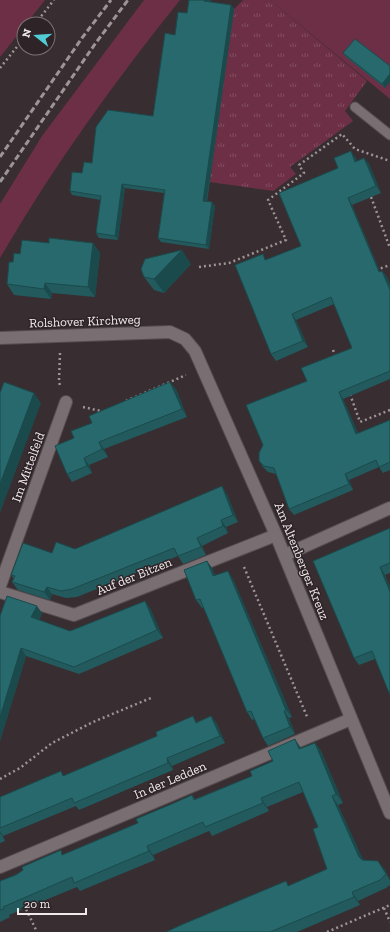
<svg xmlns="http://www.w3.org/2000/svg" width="390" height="932" viewBox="0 0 390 932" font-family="'Zilla Slab',serif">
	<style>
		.green { fill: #6d2f45 }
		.park { fill: url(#park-tufts) }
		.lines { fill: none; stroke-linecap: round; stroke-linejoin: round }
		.service-casing { stroke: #564d50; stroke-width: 11 }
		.minor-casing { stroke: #564d50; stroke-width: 14 }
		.tertiary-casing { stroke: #564d50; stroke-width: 14 }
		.path { stroke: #9c9496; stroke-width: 2.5; stroke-dasharray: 2 3; stroke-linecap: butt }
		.service { stroke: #796e71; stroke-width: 9 }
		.minor { stroke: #796e71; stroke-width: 12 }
		.tertiary { stroke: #796e71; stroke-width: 12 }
		.rail { stroke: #9c9496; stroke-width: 3; stroke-dasharray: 6 3; stroke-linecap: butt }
		.wall { fill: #225a5e }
		.shaded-wall { fill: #1b4a4c }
		.building { fill: #27696d; stroke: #1b4a4c }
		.labels { text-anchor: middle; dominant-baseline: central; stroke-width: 3; stroke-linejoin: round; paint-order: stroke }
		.street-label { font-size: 13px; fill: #f1eaec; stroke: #2e2427 }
	</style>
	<defs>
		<pattern id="park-tufts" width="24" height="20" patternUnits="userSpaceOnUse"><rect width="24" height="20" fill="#6d2f45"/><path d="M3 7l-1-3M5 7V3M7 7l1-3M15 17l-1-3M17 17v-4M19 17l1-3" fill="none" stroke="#824d60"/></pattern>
	</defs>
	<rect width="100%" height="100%" fill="#382e31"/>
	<!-- green -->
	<path class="green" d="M0 0H45L26 24H24V27L0 57Z
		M144 0H180C114 82 53 167 0 258V204L42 136Z
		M270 0H390V99Z"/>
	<!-- park -->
	<path class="park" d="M243 0H270L367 81 345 111 353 121 290 167 296 174 273 191 210 182 234 9Z"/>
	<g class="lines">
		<!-- service casing -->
		<g class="service-casing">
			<path id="service" d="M355 107 390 135"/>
		</g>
		<!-- minor casing -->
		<g class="minor-casing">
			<path id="minor" d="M285 555 390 508
				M0 586 66 402
				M0 592 74 615 276 535
				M0 867 351 719"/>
		</g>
		<!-- tertiary casing -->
		<g class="tertiary-casing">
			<path id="tertiary" d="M0 338 170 332 185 339 195 351 276 535 390 813"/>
		</g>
		<!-- path -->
		<path class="path" d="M35 24 54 0
			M0 68 24 38
			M371 197 390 248
			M199 267 229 263 286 240 268 200 304 173 299 165 342 134 355 149 390 161
			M376 270 390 265
			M333 350 336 358
			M60 353 59 381 60 386
			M350 394 360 422 390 410
			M126 401 186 375
			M83 407 101 411
			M244 567 308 719
			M0 779 20 768 52 743 93 722 151 698
			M24 905 37 932
			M384 908 390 922
			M327 932 390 905"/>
		<!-- service -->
		<use href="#service" class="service"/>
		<!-- minor -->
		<use href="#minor" class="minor"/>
		<!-- tertiary -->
		<use href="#tertiary" class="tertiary"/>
		<!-- rail -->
		<path class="rail" d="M0 157 82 38 111 0
			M0 182 95 44 128 0"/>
	</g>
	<!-- wall -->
	<path class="wall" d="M189 0H211L210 2 231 5 234 9 207 202 215 206 209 249 161 242 158 238 164 193 125 188 118 240 99 238 96 233 101 200 72 195 70 191 82 173 92 163 153 116 175 35 187 13Z
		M343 53 390 66V82L385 88 346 57Z
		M355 157 357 161 364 158 369 164 381 193 352 205 380 272 382 271 387 277 390 285V379L343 399 358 433 390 420V470L383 473 379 467 349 480 353 490 294 515 289 509 276 474 268 472 263 467 259 461 307 381 352 348 334 304 296 320 308 347 276 361 271 354 267 260 301 246 338 168Z
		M49 243H93L100 253 95 297 52 293 51 299 14 295 7 284 20 254Z
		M191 264 164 293 154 290 144 277Z
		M176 389 187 417 104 449 108 457 89 465 92 473 72 482 67 474 92 423Z
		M227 494 238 522 226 527 228 533 202 546 206 555 183 564 178 556 77 597 66 598 52 594 50 600 18 590 12 582 14 579 11 575 52 553 75 549Z
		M390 528V573L385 575 390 587V695L375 659 359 665 354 658Z
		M207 561 212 568 215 576 233 579 292 717 289 718 295 734 268 746 263 738 254 719 252 720 247 712 204 607 202 608 196 600Z
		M150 608 163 638 79 674 26 656 0 741V616L42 613 39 620 70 631Z
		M211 716 217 724 225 743 172 766 173 770 79 810 76 806 3 836 5 841 0 843V797L64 776Z
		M315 743 321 751 343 803 338 805 363 860 385 870 390 880V885L386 888 358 901 360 905 297 932H166L286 881 289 886 327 869 318 827 303 792 267 807 269 811 212 836 209 831 153 855 155 860 80 891 77 887 9 915 10 917 0 922V881L138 823 192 795 195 799 252 776 273 761Z"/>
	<!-- shaded-wall -->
	<path class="shaded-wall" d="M204 0H211L207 5 204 1Z
		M231 5 234 9 206 205 203 201Z
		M390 74V82L385 88 382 84Z
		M351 151 355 157 360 168 355 162Z
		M364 158 369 164 381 193 376 186Z
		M122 184 125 188 118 240 115 236Z
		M348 198 352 205 383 279 379 272Z
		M212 202 215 206 209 249 206 245Z
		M93 243 100 253 95 297 88 287Z
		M182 250 191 264 164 293 154 279Z
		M382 271 387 277 390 285V290Z
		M45 283 52 293 51 299 44 289Z
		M292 314 296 320 308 347 303 341Z
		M170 382 176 389 187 417 182 409Z
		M339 392 343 399 361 440 356 434Z
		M34 393 41 403 0 513V484Z
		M99 442 104 449 108 457 102 449Z
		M84 458 89 465 92 473 87 466Z
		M345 474 349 480 353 490 349 484Z
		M222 486 227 494 238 522 233 515Z
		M221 520 226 527 228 533 223 526Z
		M197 538 202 546 206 555 201 547Z
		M207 561 212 568 219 584 213 576Z
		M380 567 385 575 390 587V592Z
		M228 571 233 579 292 717 286 710Z
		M47 587 52 594 50 600 44 592Z
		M145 601 150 608 163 638 157 630Z
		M37 606 42 613 36 625 31 617Z
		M21 648 26 656 0 741V717Z
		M284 711 289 718 295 734 290 727Z
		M211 716 217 724 225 743 220 736Z
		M295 739 301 748 299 749Z
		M315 743 321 751 343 803 336 794Z
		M167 758 172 766 173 770 168 763Z
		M332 796 338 805 366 866 359 857Z
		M261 798 267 807 269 811 263 803Z
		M0 831 3 836 5 841 0 833Z
		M147 846 153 855 155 860 149 851Z
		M378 861 385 870 390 881 386 874Z
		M352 892 358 901 360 905 354 897Z"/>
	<!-- building -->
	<path class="building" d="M189 0H204V1L231 5 203 201 212 202 206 245 158 238 165 190 122 184 115 236 96 233 101 196 70 191 72 172 82 173 84 162 92 163 96 127 108 110 153 116 165 33 175 35 178 12 187 13Z
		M355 39 390 66V74L382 84 343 53Z
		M351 151 355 162 364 158 376 186 348 198 379 272 382 271 390 290V371L339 392 356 434 390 420V462L379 467 376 460 345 474 349 484 289 509 274 468 264 466 259 461V453L263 445 246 405 307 381 301 368 352 348 331 297 292 314 303 341 271 354 235 265 263 254 265 260 301 246 279 193 338 168 334 158Z
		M49 238 93 243 88 287 45 283 44 289 7 284 9 262H13L14 253 20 254 22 240 49 243Z
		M182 250 154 279 144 277 141 269 145 259Z
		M4 382 34 393 0 484V393Z
		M170 382 182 409 99 442 102 449 84 458 87 466 67 474 55 446 74 438 71 431 92 423 89 416Z
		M222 486 233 515 221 520 223 526 197 538 201 547 178 556 174 548 72 589 61 591 47 587 44 592 12 582 15 576 11 575 23 543 52 553 56 542 75 549Z
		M390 528V563L380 567 390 592V695L372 651 354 658 313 561Z
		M207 561 213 576 228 571 286 710 284 711 290 727 263 738 251 711 247 712 200 599 196 600 184 570Z
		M7 596 37 606 31 617 70 631 145 601 157 630 74 667 21 648 0 717V616Z
		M193 716 196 723 211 716 220 736 167 758 168 763 74 803 72 798 0 828V797L61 771 63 776 157 736 156 732Z
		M295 739 299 749 315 743 336 794 332 796 359 857 362 860 378 861 386 874 380 880 352 892 354 897 270 932H166L181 925 286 881 288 886 327 869 313 829 318 827 299 782 261 798 263 803 205 827 203 822 147 846 149 851 74 883 72 877 3 907 4 909 0 910V881L16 875 23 870 22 867 61 850 62 855 138 823 136 819 174 803 192 795 194 800 252 776 250 771 273 761 268 751Z"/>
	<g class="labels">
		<!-- street labels -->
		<g class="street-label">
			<text transform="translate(85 321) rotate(-2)">Rolshover Kirchweg</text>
			<text transform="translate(28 467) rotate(-70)">Im Mittelfeld</text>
			<text transform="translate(302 561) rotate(68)">Am Altenberger Kreuz</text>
			<text transform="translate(134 576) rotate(-22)">Auf der Bitzen</text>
			<text transform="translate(170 780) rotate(-23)">In der Ledden</text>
		</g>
	</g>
	<!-- north arrow -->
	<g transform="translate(36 36) rotate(287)"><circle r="19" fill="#2e2427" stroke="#7c7376"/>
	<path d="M0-3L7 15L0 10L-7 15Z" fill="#51ccd4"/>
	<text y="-6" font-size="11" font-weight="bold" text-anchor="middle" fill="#f1eaec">N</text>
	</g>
	<!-- scale -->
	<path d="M18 908v6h68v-6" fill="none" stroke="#f1eaec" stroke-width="2"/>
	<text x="24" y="908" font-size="12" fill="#f1eaec" stroke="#2e2427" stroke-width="3" paint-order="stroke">20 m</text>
</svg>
